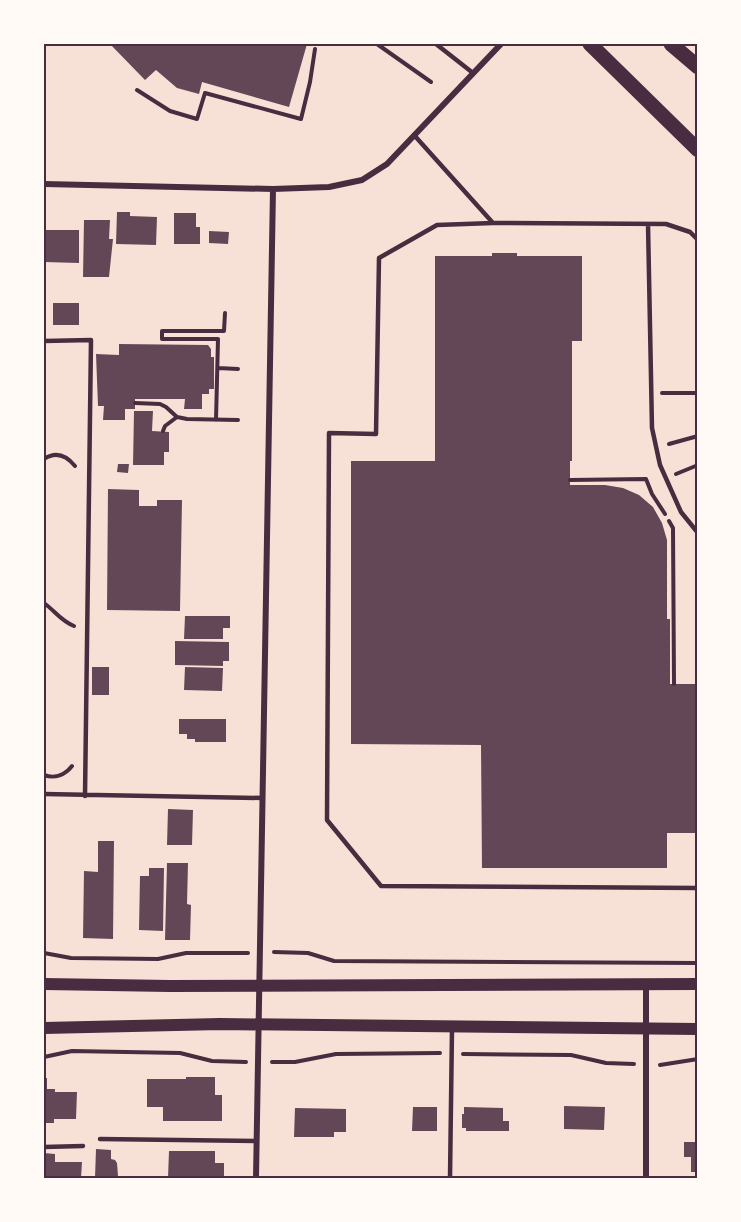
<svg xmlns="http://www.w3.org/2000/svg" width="741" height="1222" viewBox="0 0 741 1222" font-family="'Nunito Sans',sans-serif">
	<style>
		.building { fill: #644757 }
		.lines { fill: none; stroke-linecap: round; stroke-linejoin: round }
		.path { stroke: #4a2c40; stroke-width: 4 }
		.service { stroke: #4a2c40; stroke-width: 4.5 }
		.minor { stroke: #4a2c40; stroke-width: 6 }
		.secondary { stroke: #4a2c40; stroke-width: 12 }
		.primary { stroke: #4a2c40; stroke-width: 15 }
		.neatline { fill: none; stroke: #4a2c40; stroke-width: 2 }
	</style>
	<rect width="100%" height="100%" fill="#f7e1d7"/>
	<!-- building -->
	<path class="building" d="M110 44H307L289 107 202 82 199 94 177 88 156 70 145 80Z
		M117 212H130V216L157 217 156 245 116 244Z
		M174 213H196V227H200V244H174Z
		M84 220H110L109 239H113L109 277H83Z
		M44 230H79V263L44 262Z
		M209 231 229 232 228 244 209 243Z
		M492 253H517V256H582V341H572V461H570V485H605L623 488 639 495 653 507 662 523 667 540V619H670V684H698V833H667V868H482L481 745 351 744V461H435V256H492Z
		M53 303H79V325H53Z
		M119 344 208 345 211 349V357H214V389H209V394H202V409H184L185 399H135V409H125V420H103L104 406H98L96 354 119 355Z
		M134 411H153L152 431 169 432V452H164V465H133Z
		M118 464H129L128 473 117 472Z
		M108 489 139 490V506H157V500H182L180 611 107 610Z
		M185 616H230V628H223V639H184Z
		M175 641 229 642V661H223V666L175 665Z
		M92 667H109V695H92Z
		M185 667 223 668 222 691 184 690Z
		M179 719H226V742H195V739H187V734H179Z
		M168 809 193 810 192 845H167Z
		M98 841H114L113 939 83 938 84 871 98 872Z
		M167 863H188L187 904 191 905 190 940H165Z
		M149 868H164L163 931 139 930 140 876H149Z
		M186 1077H215V1095H222V1121H163V1107H147V1079H186Z
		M44 1078H47V1089H55V1092H77L76 1119H54V1123H44Z
		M564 1106 605 1107 604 1130 564 1129Z
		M413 1107H437V1131H412Z
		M464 1107 503 1108V1121H509V1131H466V1128H462V1114H464Z
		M295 1108 346 1109V1132H334V1137H294Z
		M684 1142H698V1172H691V1157H684Z
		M96 1149 111 1150V1159L115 1160 117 1163 118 1176H112V1178H95Z
		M169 1151H215V1163H224V1178H168Z
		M44 1153 55 1154V1162H82L81 1178H44Z"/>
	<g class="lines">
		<!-- path -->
		<path class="path" d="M377 44 431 82
			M137 90 170 111 197 119 205 93 301 119 310 82 315 49
			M218 368 238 369
			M662 393H698
			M135 403 160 404 166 407 177 417 187 419 238 420
			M216 420 218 339H162V331H224L225 313
			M163 431 165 426 177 417
			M669 444 698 436
			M44 459C56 451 66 455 75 466
			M676 474 698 465
			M570 480 646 479 652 494 665 514
			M669 521 673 528 674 684
			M44 603C55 611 61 621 74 626
			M44 775C55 779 65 775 72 766
			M274 952 308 953 334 961 698 963
			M44 953 71 958 158 959 186 953H248
			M463 1054 571 1055 606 1063 634 1064
			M44 1057 72 1051 180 1053 212 1061 246 1062
			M272 1062H295L336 1054 440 1053
			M660 1065 698 1059"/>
		<!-- service -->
		<path class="service" d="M436 44 473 73
			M414 135 493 223 666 224 690 232 698 240
			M493 223 437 225 379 258 376 434 329 433 327 820 381 886 698 888
			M648 224 652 428 660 465 681 512 698 533
			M44 341 91 340 85 796
			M44 794 262 798
			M100 1139 256 1141
			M44 1147 83 1146
			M450 1178 452 1029"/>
		<!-- minor -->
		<path class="minor" d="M44 184 273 189 329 187 362 180 387 164 501 44
			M256 1178 273 189
			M646 1178V984"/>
		<!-- secondary -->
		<path class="secondary" d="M44 984 170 986 698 984
			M44 1028 220 1024 698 1029"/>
		<!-- primary -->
		<path class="primary" d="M590 44 698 150
			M671 44 698 67"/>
	</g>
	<!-- border -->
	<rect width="741" height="1222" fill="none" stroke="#fffaf5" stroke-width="90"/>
	<rect x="45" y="45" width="651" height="1132" class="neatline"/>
</svg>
